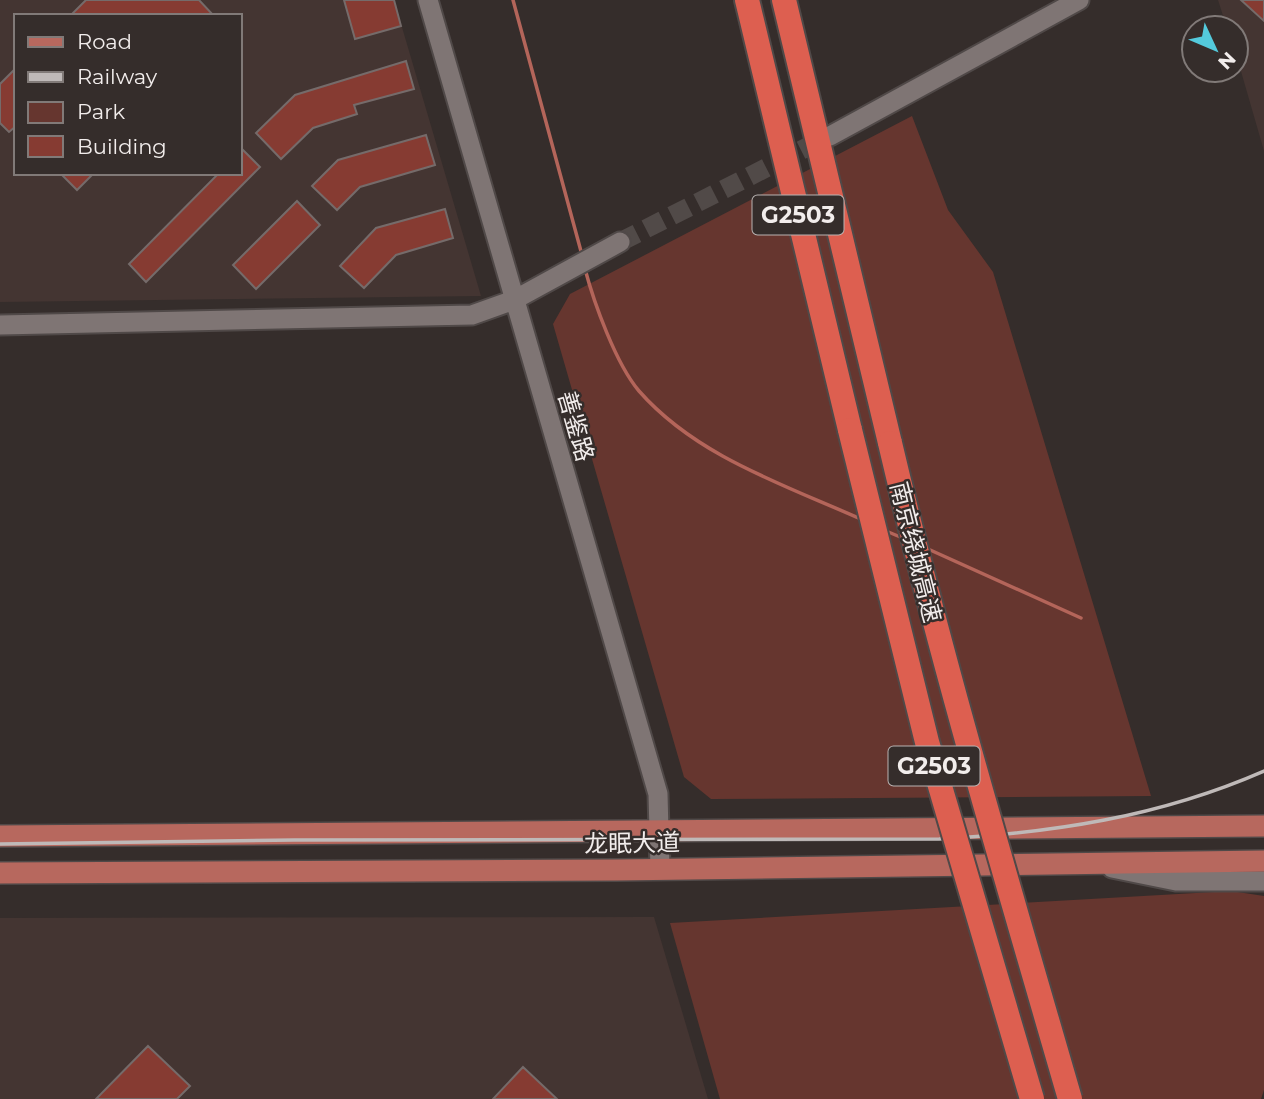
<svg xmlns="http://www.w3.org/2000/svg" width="1264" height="1099" viewBox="0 0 1264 1099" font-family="Montserrat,'Noto Sans SC',sans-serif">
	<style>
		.built { fill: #443532; fill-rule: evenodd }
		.green { fill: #66362f }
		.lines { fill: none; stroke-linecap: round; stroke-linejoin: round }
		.stream { stroke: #b4655a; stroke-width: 3.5 }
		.building { fill: #863b32; stroke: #756b6a; stroke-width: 2 }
		.secondary-tunnel { stroke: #514a48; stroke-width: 19; stroke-dasharray: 19 10; stroke-linecap: butt }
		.secondary-casing { stroke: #504948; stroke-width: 23 }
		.primary-casing { stroke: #504948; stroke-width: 24 }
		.highway-casing { stroke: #504948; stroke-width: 28 }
		.secondary { stroke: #7f7574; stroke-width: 19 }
		.primary { stroke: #b7685e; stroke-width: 21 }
		.highway { stroke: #dd5f50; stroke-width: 24 }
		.rail { stroke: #bfb9b8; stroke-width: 3.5 }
		.highway-bridge-casing { stroke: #504948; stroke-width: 28; stroke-linecap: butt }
		.highway-bridge { stroke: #dd5f50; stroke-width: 24 }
		.labels { text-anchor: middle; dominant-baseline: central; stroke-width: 5; stroke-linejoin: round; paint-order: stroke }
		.shield { fill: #352d2b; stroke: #b9b3b2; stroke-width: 2 }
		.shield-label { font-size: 23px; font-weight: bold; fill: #f2edec }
		.street-label { font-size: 24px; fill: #f2edec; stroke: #352d2b }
	</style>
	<rect width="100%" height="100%" fill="#352d2b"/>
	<!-- built -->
	<path class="built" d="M0 0H394L481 296 0 302ZM16 16H240V173H16Z
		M1218 0H1264V151L1236 54V28H1227Z
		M654 917 708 1099H0V918Z"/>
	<!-- green -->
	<path class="green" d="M912 116 948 210 993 272 1151 796 711 799 684 777 553 324 570 294Z
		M1231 891 1264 896V1090L1261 1099H720L670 923Z"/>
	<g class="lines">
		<!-- stream -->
		<path class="stream" d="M513 0 582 255
			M585 269C594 303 616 364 639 391 697 457 785 485 863 520
			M886 531 905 539
			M928 549 1081 618"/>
	</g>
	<!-- building -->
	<path class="building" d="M86 0H199L214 16H70Z
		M344 0H394L401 26 355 39Z
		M1241 0H1264V21Z
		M406 61 414 89 354 105 357 114 313 128 281 159 256 133 295 95Z
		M16 68V126L9 132 0 123V84Z
		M426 135 435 165 360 187 337 210 312 186 338 160Z
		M240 147 260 167 146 282 129 264 219 173H240Z
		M60 173H94L77 190Z
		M297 201 320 225 256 289 233 265Z
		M445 209 453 238 396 255 364 288 340 266 376 228Z
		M148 1046 190 1086 177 1099H96Z
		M523 1067 557 1099H493Z"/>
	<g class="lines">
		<!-- secondary-tunnel -->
		<path class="secondary-tunnel" d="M620 242 829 136"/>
		<!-- secondary casing -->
		<g class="secondary-casing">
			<path id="secondary" d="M428 0 658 794 660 869
				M830 136 1079 0
				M0 325 472 315 514 300 620 242
				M1112 868 1176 881H1264"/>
		</g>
		<!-- primary casing -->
		<g class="primary-casing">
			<path id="primary" d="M0 836 1264 826
				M0 873 617 870 1264 861"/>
		</g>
		<!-- highway casing -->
		<g class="highway-casing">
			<path id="highway" d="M747 0 850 430
				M784 0 890 443"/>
		</g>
		<!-- secondary -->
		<use href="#secondary" class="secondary"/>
		<!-- primary -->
		<use href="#primary" class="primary"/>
		<!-- highway -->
		<use href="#highway" class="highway"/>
		<!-- rail -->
		<path class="rail" d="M0 844 294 840 939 839C1052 833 1159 817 1264 771"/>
		<!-- highway-bridge casing -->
		<g class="highway-bridge-casing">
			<path id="highway-bridge" d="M850 430 927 742 1032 1099
				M890 443C942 664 1007 881 1070 1099"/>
		</g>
		<!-- highway-bridge -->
		<use href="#highway-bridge" class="highway-bridge"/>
	</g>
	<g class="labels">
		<!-- shield labels -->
		<g class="shield">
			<rect x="752.5" y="195.5" width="91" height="39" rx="5"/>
			<rect x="888.5" y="746.5" width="91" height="39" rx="5"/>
		</g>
		<g class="shield-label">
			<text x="798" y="215">G2503</text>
			<text x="934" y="766">G2503</text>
		</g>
		<!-- street labels -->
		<g class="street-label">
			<text transform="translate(576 426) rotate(74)">善鉴路</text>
			<text transform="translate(916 552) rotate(76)">南京绕城高速</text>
			<text transform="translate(632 843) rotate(-1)">龙眠大道</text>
		</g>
	</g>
	<!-- legend -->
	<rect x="14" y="14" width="228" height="161" fill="#352d2b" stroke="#817a78" stroke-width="2"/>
	<rect x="28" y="37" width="35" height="10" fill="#b7685e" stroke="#817a78" stroke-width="2"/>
	<text x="77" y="49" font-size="21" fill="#f2edec">Road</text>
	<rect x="28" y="72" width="35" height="10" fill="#bfb9b8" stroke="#817a78" stroke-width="2"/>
	<text x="77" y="84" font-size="21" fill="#f2edec">Railway</text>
	<rect x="28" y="102" width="35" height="21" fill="#66362f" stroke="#817a78" stroke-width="2"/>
	<text x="77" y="119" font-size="21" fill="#f2edec">Park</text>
	<rect x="28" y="136" width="35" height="21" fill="#863b32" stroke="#817a78" stroke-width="2"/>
	<text x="77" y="154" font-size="21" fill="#f2edec">Building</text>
	<!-- north arrow -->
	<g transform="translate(1215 49) rotate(134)"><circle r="33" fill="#352d2b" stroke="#817a78" stroke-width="2"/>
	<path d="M0-5L12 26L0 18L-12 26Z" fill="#54cadc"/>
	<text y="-10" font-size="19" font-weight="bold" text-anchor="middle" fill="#f2edec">N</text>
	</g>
</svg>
